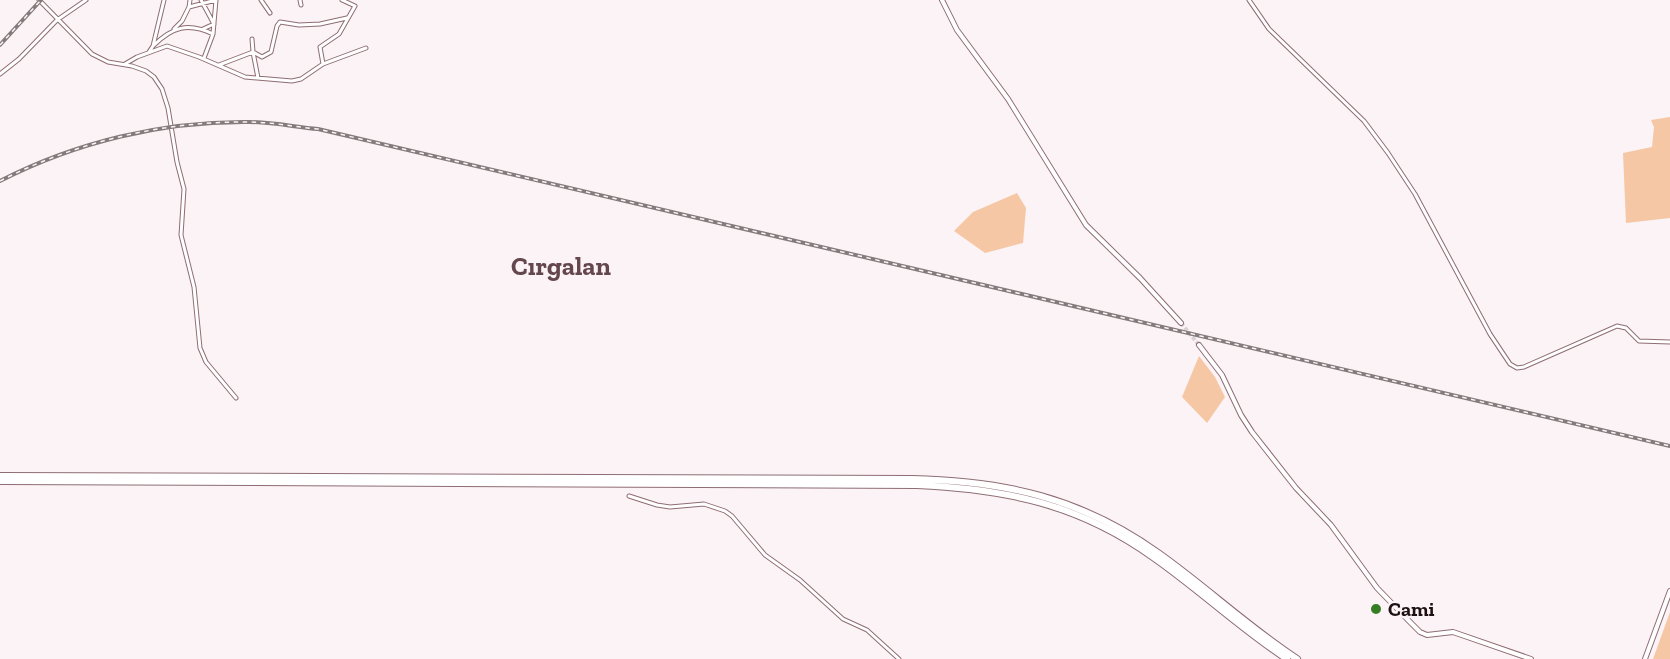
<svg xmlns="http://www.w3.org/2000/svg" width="1670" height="659" viewBox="0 0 1670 659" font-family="'Zilla Slab',serif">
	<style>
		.green { fill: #f6c7a4 }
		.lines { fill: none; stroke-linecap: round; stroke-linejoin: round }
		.tertiary-tunnel { stroke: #dad1d3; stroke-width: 4; stroke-dasharray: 4 2; stroke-linecap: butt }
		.minor-casing { stroke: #8e6d74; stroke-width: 5 }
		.tertiary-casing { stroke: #8e6d74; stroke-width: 6 }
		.trunk-casing { stroke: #8e6d74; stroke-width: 8 }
		.minor { stroke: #fff; stroke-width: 3 }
		.tertiary { stroke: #fff; stroke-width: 4 }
		.trunk { stroke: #fff; stroke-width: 6 }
		.rail-casing { stroke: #857b7d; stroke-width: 4 }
		.rail { stroke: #fbf3f5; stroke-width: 1.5; stroke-dasharray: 4.5; stroke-linecap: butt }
		.poi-dot { fill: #367e23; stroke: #fbf3f5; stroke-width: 2 }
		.labels { text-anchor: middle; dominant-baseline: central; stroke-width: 4.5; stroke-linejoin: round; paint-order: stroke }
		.poi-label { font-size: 20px; font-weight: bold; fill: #1d1013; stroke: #fbf3f5; text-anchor: start }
		.district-label { font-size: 26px; font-weight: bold; fill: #64464d; stroke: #fbf3f5 }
	</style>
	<rect width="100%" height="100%" fill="#fbf3f5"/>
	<!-- green -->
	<path class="green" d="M1670 117V218L1626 223 1623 153 1652 147 1654 127 1651 120Z
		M1017 193 1026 208 1023 243 985 253 954 231 973 212Z
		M1199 356 1215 377 1225 397 1207 423 1182 397Z
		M1670 612V659H1653Z"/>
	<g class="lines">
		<!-- tertiary-tunnel -->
		<path class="tertiary-tunnel" d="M1181 323 1199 345"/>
		<!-- minor casing -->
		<g class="minor-casing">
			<path id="minor" d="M39 0 92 54 108 62 132 66 146 71 154 77 162 89 168 108 177 162 184 189 181 235 194 287 200 348 206 362 236 398
				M201 0 214 24 203 29
				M261 0 270 13
				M300 0 301 5
				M1249 0 1269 29 1364 121 1388 153 1415 194 1490 334 1510 364 1517 368 1524 367 1617 326 1626 328 1639 341 1670 342
				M189 7 190 0
				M174 29 182 21 189 7 216 0
				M252 39 253 52 258 78
				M153 46C172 27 188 22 213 34
				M149 52 153 46 164 0
				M253 52 262 57 271 52 277 26 280 22 299 25 320 24 347 18
				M204 58 213 34 216 0
				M125 64 137 57 167 46 199 57 245 77 292 81 301 79 323 64 366 48
				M323 64 320 47 339 34 355 6 342 0
				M219 65 253 52
				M0 74 19 59 57 20 86 0
				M629 496 657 505 670 507 704 504 725 511 732 516 765 555 800 580 843 619 867 630 899 659"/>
		</g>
		<!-- tertiary casing -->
		<g class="tertiary-casing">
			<path id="tertiary" d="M942 0 957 30 1008 99 1086 225 1140 278 1181 323
				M1199 345 1222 375 1241 415 1252 432 1296 488 1331 525 1377 588 1411 623 1420 632 1427 635 1453 632 1531 659
				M1645 659 1670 591"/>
		</g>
		<!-- trunk casing -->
		<g class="trunk-casing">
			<path id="trunk" d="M0 476 912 479C1005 481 1081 498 1158 553 1206 587 1248 627 1297 659
				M0 481 917 485C1006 489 1079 504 1153 557 1199 589 1240 628 1287 659"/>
		</g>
		<!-- minor -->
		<use href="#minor" class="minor"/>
		<!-- tertiary -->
		<use href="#tertiary" class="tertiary"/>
		<!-- trunk -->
		<use href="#trunk" class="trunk"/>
		<!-- rail casing -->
		<g class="rail-casing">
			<path id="rail" d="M0 45 41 0
				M0 181C76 142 163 121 249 122 272 122 295 127 318 129L1670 446"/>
		</g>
		<!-- rail -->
		<use href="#rail" class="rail"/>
	</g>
	<!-- markers -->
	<circle class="poi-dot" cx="1376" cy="609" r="6"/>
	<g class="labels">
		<!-- poi labels -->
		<g class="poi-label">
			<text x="1388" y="609">Cami</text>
		</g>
		<!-- district labels -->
		<g class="district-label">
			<text x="561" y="266">Cırgalan</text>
		</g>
	</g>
</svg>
